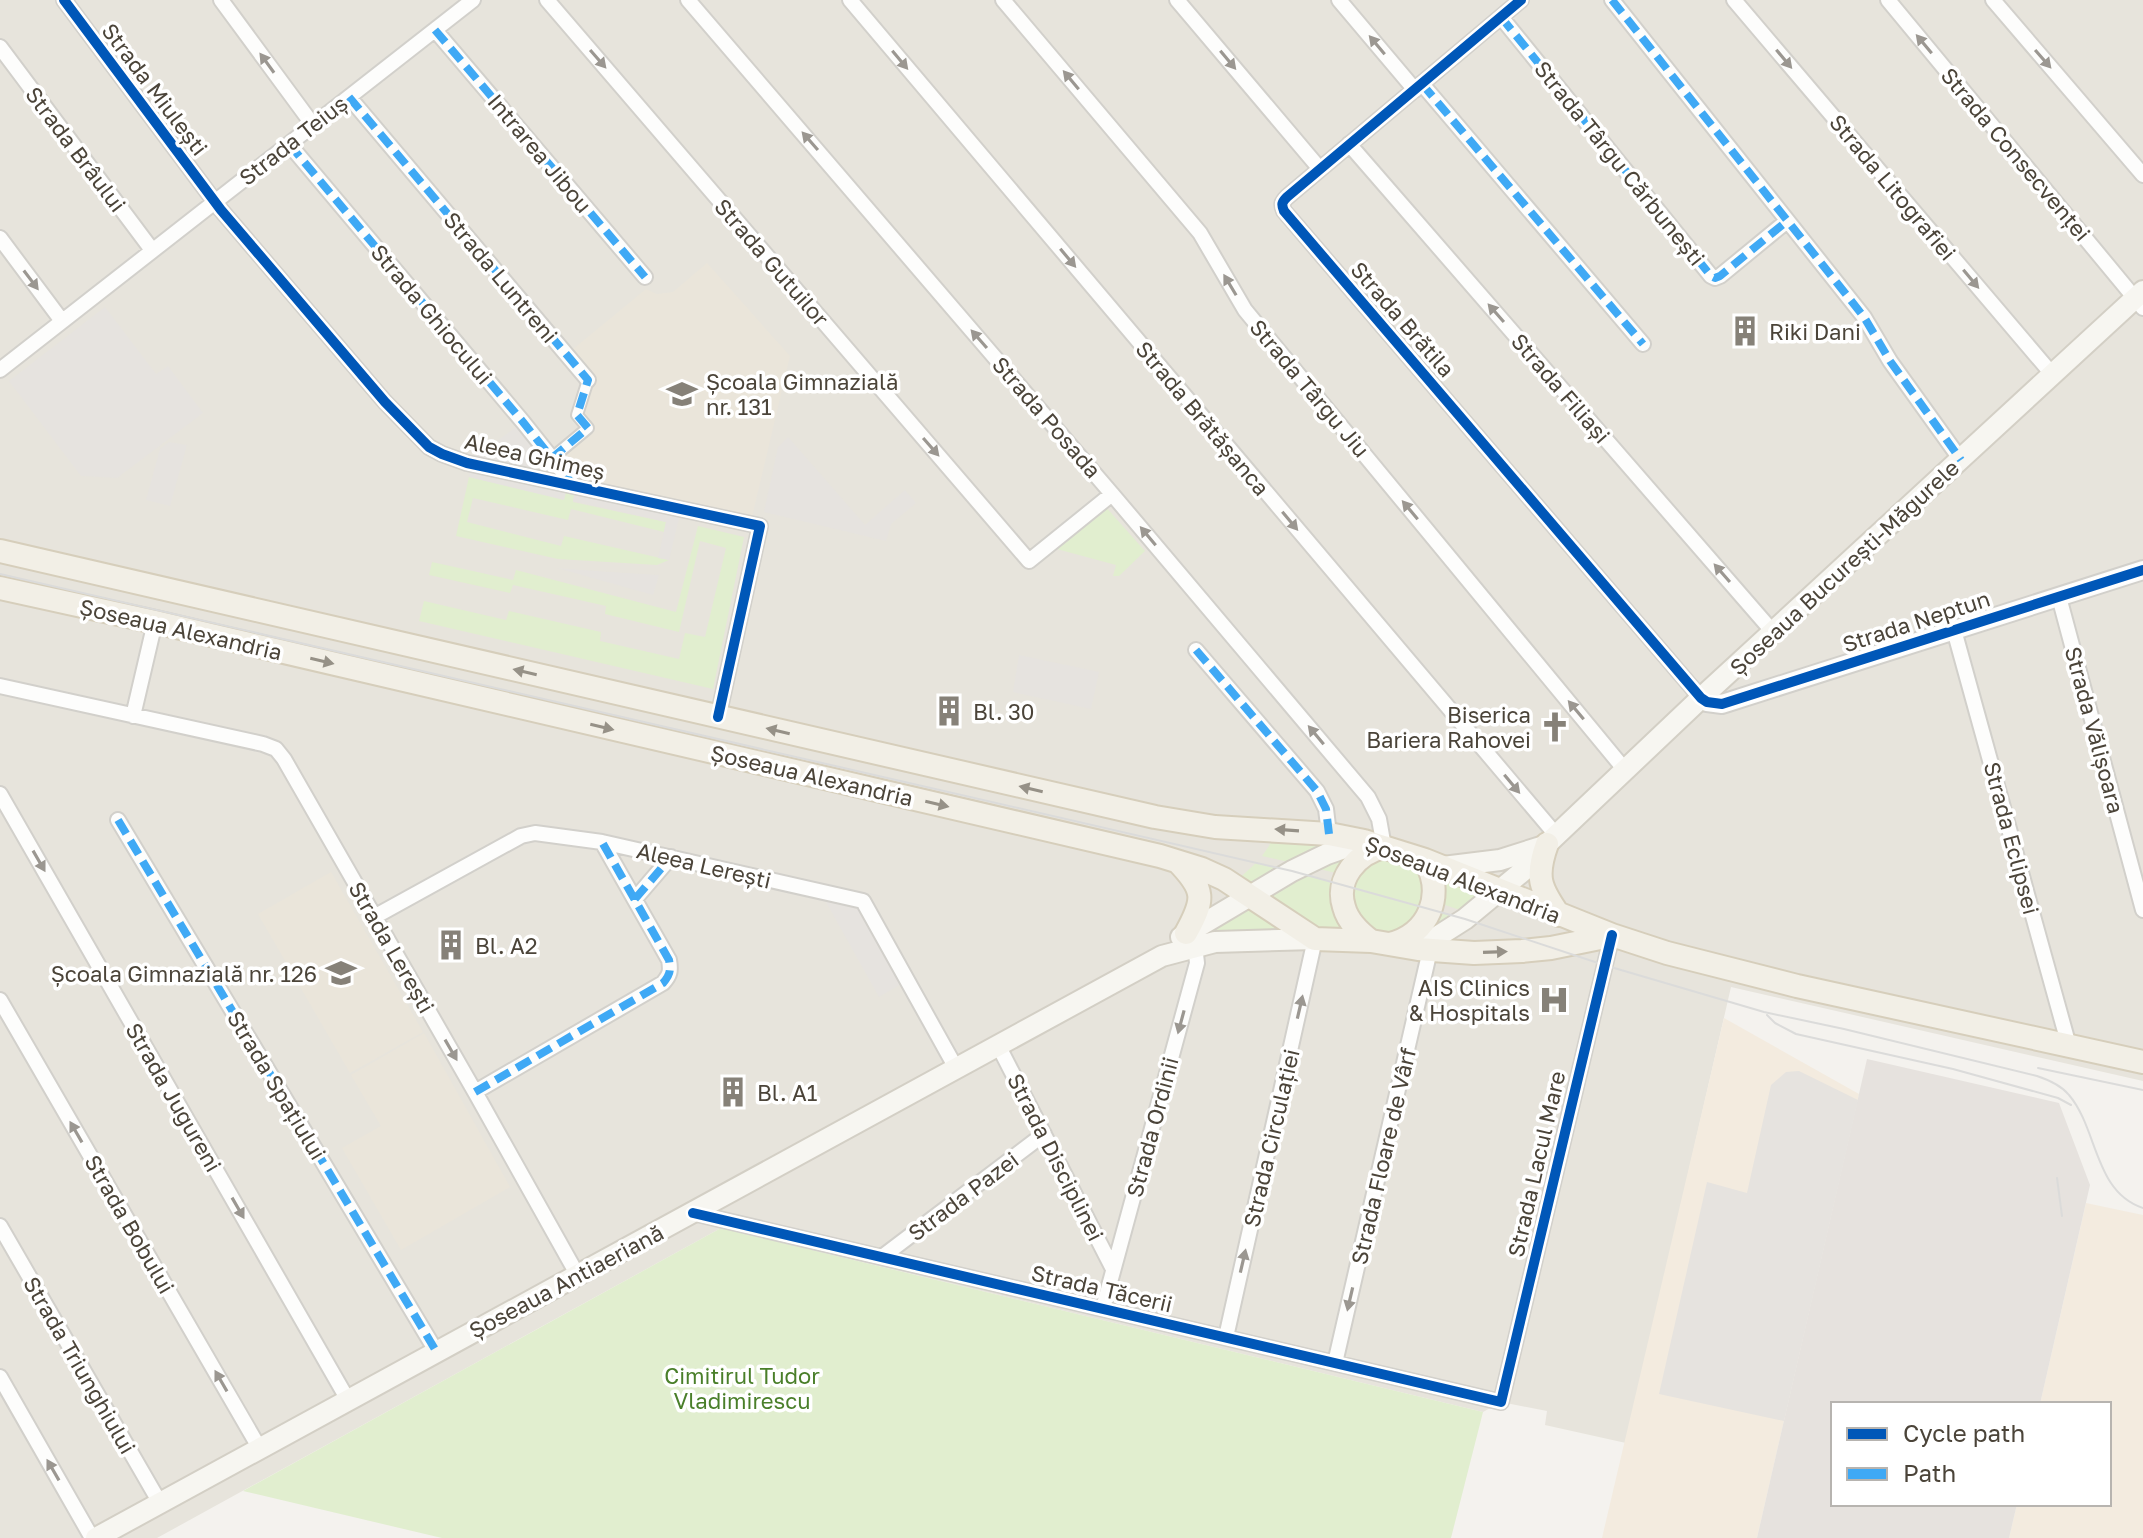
<svg xmlns="http://www.w3.org/2000/svg" width="2143" height="1538" viewBox="0 0 2143 1538" font-family="'Golos Text',sans-serif">
	<style>
		.residential { fill: #e7e4dc }
		.commercial { fill: #f3ebdf }
		.industrial { fill: #e6e2de }
		.education { fill: #eae5da }
		.green { fill: #e1eecf }
		.parking { fill: #e6e3df }
		.lines { fill: none; stroke-linecap: round; stroke-linejoin: round }
		.pedestrian-casing { stroke: #d2d0cb; stroke-width: 14 }
		.minor-casing { stroke: #d2d0cb; stroke-width: 18 }
		.tertiary-casing { stroke: #d2d0cb; stroke-width: 22 }
		.secondary-casing { stroke: #d3cfc5; stroke-width: 24 }
		.primary-casing { stroke: #d6cebb; stroke-width: 26 }
		.pedestrian { stroke: #fdfdfc; stroke-width: 10 }
		.minor { stroke: #fdfdfc; stroke-width: 14 }
		.tertiary { stroke: #fdfdfc; stroke-width: 18 }
		.secondary { stroke: #f7f6f1; stroke-width: 20 }
		.primary { stroke: #f2efe6; stroke-width: 22 }
		.tram { stroke: #dbdbda; stroke-width: 2 }
		.quiet { stroke: #3fa9f5; stroke-width: 8; stroke-dasharray: 16 8; stroke-linecap: butt }
		.cycleway-casing { stroke: #fff; stroke-width: 15 }
		.cycleway { stroke: #0057b8; stroke-width: 10 }
		.oneway { fill: #9b9791 }
		.oneway2 { fill: #969187 }
		.labels { text-anchor: middle; dominant-baseline: central; stroke-width: 7; stroke-linejoin: round; paint-order: stroke }
		.street-label { font-size: 22px; fill: #4b4439; stroke: #fff }
		.poi-label { font-size: 22px; fill: #4b4439; stroke: #fff; text-anchor: start }
		.park-label { font-size: 22px; fill: #4a7f2a; stroke: #fff }
	</style>
	<rect width="100%" height="100%" fill="#f4f2ee"/>
	<!-- residential -->
	<path class="residential" d="M0 0H2143V1081L1731 987 1626 1443 1545 1425 1547 1411 1501 1402 1483 1412 721 1228 157 1538H0Z"/>
	<!-- commercial -->
	<path class="commercial" d="M1724 1018 1859 1094 1757 1538H1602Z
		M2086 1203 2143 1215V1538H2009L2017 1504H2109V1404H2040Z"/>
	<!-- industrial -->
	<path class="industrial" d="M1867 1059 2059 1103 2090 1185 2040 1404H1833V1504H2017L2009 1538H1757Z"/>
	<!-- education -->
	<path class="education" d="M707 263 790 356 752 517 574 478 563 454 591 428 582 417 586 380 572 350 646 289 657 294 673 292Z
		M331 872 423 1032 350 1073 258 914Z
		M424 1033 510 1187 401 1250 342 1148 381 1126 351 1075Z"/>
	<!-- green -->
	<path class="green" d="M469 477 563 499 567 488 575 490 573 502 666 522 664 532 571 509 568 520 473 498 467 522 561 546 564 536 669 560 657 565 558 559 456 536Z
		M1104 505 1145 551 1119 576H1113L1116 565 1053 548Z
		M698 526 744 537 713 689 419 621 424 601 506 620 509 611 601 632 600 641 679 659 685 633 705 637 726 548 700 541 679 632 605 614 606 606 513 585 510 593 429 575 432 562 513 580 516 570 676 612Z
		M1276 829 1329 834 1500 891 1472 914 1433 901 1431 909 1465 919 1435 940 1180 938 1249 895 1233 884 1256 863 1343 884 1345 875 1262 856 1269 846Z
		M721 1228 1483 1412 1451 1538H442L243 1491Z"/>
	<!-- parking -->
	<path class="parking" d="M105 307 156 374 168 366 203 413 117 478 81 476 9 381Z
		M523 422 574 486 467 463Z
		M788 437 865 525 905 490 916 503 891 524 886 541 764 512 778 447Z
		M169 442 187 445 170 506 146 500 160 449Z
		M471 465 567 488 564 500 469 477Z
		M575 490 680 514 669 560 658 558 666 522 573 501Z
		M557 568 595 571 659 575 653 595Z
		M1019 655 1099 672 1091 709 1013 692Z
		M826 902 857 907 901 984 879 997Z
		M1799 1071 1858 1100 1784 1421 1659 1394 1707 1182 1747 1193 1771 1085 1786 1072Z"/>
	<g class="lines">
		<!-- pedestrian casing -->
		<g class="pedestrian-casing">
			<path id="pedestrian" d="M552 458 588 428 577 415 588 380"/>
		</g>
		<!-- minor casing -->
		<g class="minor-casing">
			<path id="minor" d="M64 0 221 210 385 402 429 447 442 454 467 463 760 526 718 717
				M221 0 313 125
				M547 0 1029 561 1112 494
				M688 0 1112 494 1368 797 1379 819 1384 847
				M850 0 1557 836
				M1003 0 1200 233 1245 310 1625 770
				M1177 0 1320 169
				M1339 0 1415 90
				M1521 0 1287 197C1282 202 1281 204 1284 211L1701 698
				M1612 0 1864 317 1890 361 1961 460
				M1734 0 2052 374
				M1888 0 2143 308
				M1993 0 2143 175
				M1501 17 1711 276 1715 278 1720 276 1787 221
				M435 30 645 277
				M0 47 152 250
				M1422 84 1643 344
				M349 97 588 380
				M289 144 523 422 574 486
				M1349 144 1773 632
				M0 238 62 321
				M0 370 473 0
				M2059 597 2143 910
				M1954 630 2069 1046
				M1196 650 1317 791 1326 809 1329 834
				M0 686 263 744 276 749 284 759 475 1092 577 1274
				M133 716 155 622
				M0 794 348 1400
				M118 820 436 1351
				M635 899 671 857
				M374 917 521 836 535 833 602 842 863 901 956 1068
				M0 1000 260 1449
				M998 1045 1113 1269
				M475 1092 663 983C670 975 671 971 669 960L602 842
				M693 1213 1501 1402 1612 935
				M0 1226 160 1503
				M882 1257 1044 1134
				M1103 1308 1197 963 1196 954 1192 947
				M1226 1337 1315 939
				M1335 1363 1430 950
				M0 1377 92 1538"/>
		</g>
		<!-- tertiary casing -->
		<g class="tertiary-casing">
			<path id="tertiary" d="M1701 698 1707 702 1722 704 2143 570"/>
		</g>
		<!-- secondary casing -->
		<g class="secondary-casing">
			<path id="secondary" d="M1443 867 1500 860 1544 846
				M1181 937 1292 871 1327 854 1364 841
				M1418 949 1465 919 1523 871 1547 844 1701 698 2143 291
				M96 1538 1162 956 1215 942 1315 939"/>
		</g>
		<!-- primary casing -->
		<g class="primary-casing">
			<path id="primary" d="M0 551 1155 817 1215 827 1329 834 1364 841 1425 860 1612 935 1667 953 1797 986 2143 1062
				M0 588 155 622 1160 856 1202 869 1224 879 1315 939 1371 941 1418 949 1474 953 1522 951 1551 948 1610 936
				M1547 844C1535 877 1540 888 1559 915
				M1178 862C1205 890 1205 899 1186 933
				M1371 941C1359 932 1348 922 1344 907 1335 879 1357 853 1384 847
				M1390 944C1429 934 1445 895 1425 860"/>
		</g>
		<!-- pedestrian -->
		<use href="#pedestrian" class="pedestrian"/>
		<!-- minor -->
		<use href="#minor" class="minor"/>
		<!-- tertiary -->
		<use href="#tertiary" class="tertiary"/>
		<!-- secondary -->
		<use href="#secondary" class="secondary"/>
		<!-- primary -->
		<use href="#primary" class="primary"/>
		<!-- tram -->
		<path class="tram" d="M0 574 1292 871 1465 919 1604 965 1764 1012 1844 1029 2037 1076C2049 1080 2061 1085 2069 1095 2098 1129 2094 1192 2143 1208
			M1767 1015 1775 1023 1796 1034 1953 1069 2058 1098 2071 1105
			M2038 1068 2143 1090
			M2057 1178 2062 1216"/>
		<!-- quiet -->
		<path class="quiet" d="M1612 0 1864 317 1890 361 1961 460
			M1501 17 1711 276 1715 278 1720 276 1787 221
			M435 30 645 277
			M1422 84 1643 344
			M349 97 588 380 577 415 588 428 552 458
			M289 144 523 422 574 486
			M1196 650 1317 791 1326 809 1329 834
			M118 820 436 1351
			M635 899 671 857
			M475 1092 663 983C670 975 671 971 669 960L602 842"/>
		<!-- cycleway casing -->
		<g class="cycleway-casing">
			<path id="cycleway" d="M64 0 221 210 385 402 429 447 442 454 467 463 760 526 718 717
				M1521 0 1287 197C1282 202 1281 204 1284 211L1701 698 1707 702 1722 704 2143 570
				M693 1213 1501 1402 1612 935"/>
		</g>
		<!-- cycleway -->
		<use href="#cycleway" class="cycleway"/>
	</g>
	<!-- one-way arrows -->
	<defs><path id="oneway-solid" d="M-6-.8H1V-3.2L6.5 0L1 3.2V.8H-6Z" transform="scale(2)"/></defs>
	<g class="oneway">
		<use href="#oneway-solid" transform="translate(1924 44) rotate(-130)"/>
		<use href="#oneway-solid" transform="translate(1377 45) rotate(-130)"/>
		<use href="#oneway-solid" transform="translate(598 59) rotate(49)"/>
		<use href="#oneway-solid" transform="translate(1784 59) rotate(50)"/>
		<use href="#oneway-solid" transform="translate(2043 59) rotate(49)"/>
		<use href="#oneway-solid" transform="translate(900 60) rotate(50)"/>
		<use href="#oneway-solid" transform="translate(1228 60) rotate(50)"/>
		<use href="#oneway-solid" transform="translate(267 63) rotate(-126)"/>
		<use href="#oneway-solid" transform="translate(1071 80) rotate(-130)"/>
		<use href="#oneway-solid" transform="translate(810 141) rotate(-131)"/>
		<use href="#oneway-solid" transform="translate(1068 258) rotate(50)"/>
		<use href="#oneway-solid" transform="translate(1971 279) rotate(50)"/>
		<use href="#oneway-solid" transform="translate(31 280) rotate(53)"/>
		<use href="#oneway-solid" transform="translate(1230 285) rotate(-121)"/>
		<use href="#oneway-solid" transform="translate(1496 313) rotate(-131)"/>
		<use href="#oneway-solid" transform="translate(979 339) rotate(-131)"/>
		<use href="#oneway-solid" transform="translate(931 447) rotate(49)"/>
		<use href="#oneway-solid" transform="translate(1410 510) rotate(-130)"/>
		<use href="#oneway-solid" transform="translate(1290 521) rotate(50)"/>
		<use href="#oneway-solid" transform="translate(1148 536) rotate(-130)"/>
		<use href="#oneway-solid" transform="translate(1722 573) rotate(-131)"/>
		<use href="#oneway-solid" transform="translate(1576 710) rotate(-130)"/>
		<use href="#oneway-solid" transform="translate(1316 735) rotate(-130)"/>
		<use href="#oneway-solid" transform="translate(1512 784) rotate(50)"/>
		<use href="#oneway-solid" transform="translate(39 861) rotate(60)"/>
		<use href="#oneway-solid" transform="translate(1300 1007) rotate(-77)"/>
		<use href="#oneway-solid" transform="translate(1181 1022) rotate(105)"/>
		<use href="#oneway-solid" transform="translate(451 1050) rotate(60)"/>
		<use href="#oneway-solid" transform="translate(76 1132) rotate(-120)"/>
		<use href="#oneway-solid" transform="translate(238 1208) rotate(60)"/>
		<use href="#oneway-solid" transform="translate(1243 1261) rotate(-77)"/>
		<use href="#oneway-solid" transform="translate(1350 1299) rotate(103)"/>
		<use href="#oneway-solid" transform="translate(221 1381) rotate(-120)"/>
		<use href="#oneway-solid" transform="translate(53 1470) rotate(-120)"/>
	</g>
	<g class="oneway2">
		<use href="#oneway-solid" transform="translate(322 661) rotate(13)"/>
		<use href="#oneway-solid" transform="translate(525 672) rotate(-167)"/>
		<use href="#oneway-solid" transform="translate(602 727) rotate(13)"/>
		<use href="#oneway-solid" transform="translate(778 731) rotate(-167)"/>
		<use href="#oneway-solid" transform="translate(1031 789) rotate(-167)"/>
		<use href="#oneway-solid" transform="translate(937 804) rotate(13)"/>
		<use href="#oneway-solid" transform="translate(1287 830) rotate(-176)"/>
		<use href="#oneway-solid" transform="translate(1495 952) rotate(-2)"/>
	</g>
	<!-- icons -->
	<defs>
		<g id="building-bare" transform="scale(2.4)"><path d="M-4-6H4V6H1V3H-1V6H-4ZM-2.5-4.3h1.7v1.8h-1.7ZM.8-4.3h1.7v1.8H.8ZM-2.5-1h1.7V.8h-1.7ZM.8-1h1.7V.8H.8Z" fill="#868178" stroke="#fff" stroke-width="2.5" paint-order="stroke"/></g>
		<g id="school-bare" transform="scale(2.4)"><path d="M0-5L7-2L0 1L-7-2ZM-4 1L0 2.5L4 1V4Q0 6-4 4Z" fill="#868178" stroke="#fff" stroke-width="2.5" paint-order="stroke"/></g>
		<g id="church-bare" transform="scale(2.4)"><path d="M-1.2-6h2.4v3.5h3.3v2.4h-3.3V6h-2.4V-.1h-3.3v-2.4h3.3Z" fill="#868178" stroke="#fff" stroke-width="2.5" paint-order="stroke"/></g>
		<g id="hospital-bare" transform="scale(2.4)"><path d="M-5-5h3v3.5h4V-5h3V5h-3V1.5h-4V5h-3Z" fill="#868178" stroke="#fff" stroke-width="2.5" paint-order="stroke"/></g>
	</defs>
	<g fill-rule="evenodd">
		<use href="#building-bare" x="1745" y="331"/>
		<use href="#school-bare" x="682" y="394"/>
		<use href="#building-bare" x="949" y="711"/>
		<use href="#church-bare" x="1555" y="727"/>
		<use href="#building-bare" x="451" y="945"/>
		<use href="#school-bare" x="341" y="973"/>
		<use href="#hospital-bare" x="1554" y="1000"/>
		<use href="#building-bare" x="733" y="1092"/>
	</g>
	<g class="labels">
		<!-- street labels -->
		<g class="street-label">
			<text transform="translate(155 89) rotate(53)">Strada Miulești</text>
			<text transform="translate(293 140) rotate(-38)">Strada Teiuș</text>
			<text transform="translate(76 149) rotate(53)">Strada Brâului</text>
			<text transform="translate(540 153) rotate(50)">Intrarea Jibou</text>
			<text transform="translate(2016 154) rotate(50)">Strada Consecvenței</text>
			<text transform="translate(1620 163) rotate(51)">Strada Târgu Cărbunești</text>
			<text transform="translate(1893 187) rotate(50)">Strada Litografiei</text>
			<text transform="translate(772 262) rotate(49)">Strada Gutuilor</text>
			<text transform="translate(501 277) rotate(50)">Strada Luntreni</text>
			<text transform="translate(432 314) rotate(50)">Strada Ghiocului</text>
			<text transform="translate(1403 319) rotate(49)">Strada Brătila</text>
			<text transform="translate(1310 388) rotate(50)">Strada Târgu Jiu</text>
			<text transform="translate(1561 388) rotate(49)">Strada Filiași</text>
			<text transform="translate(1047 417) rotate(49)">Strada Posada</text>
			<text transform="translate(1203 418) rotate(50)">Strada Brătășanca</text>
			<text transform="translate(535 456) rotate(13)">Aleea Ghimeș</text>
			<text transform="translate(1844 567) rotate(-43)">Șoseaua București-Măgurele</text>
			<text transform="translate(1916 621) rotate(-18)">Strada Neptun</text>
			<text transform="translate(181 629) rotate(13)">Șoseaua Alexandria</text>
			<text transform="translate(2095 730) rotate(75)">Strada Vălișoara</text>
			<text transform="translate(812 775) rotate(13)">Șoseaua Alexandria</text>
			<text transform="translate(2012 838) rotate(75)">Strada Eclipsei</text>
			<text transform="translate(704 865) rotate(13)">Aleea Lerești</text>
			<text transform="translate(1463 879) rotate(21)">Șoseaua Alexandria</text>
			<text transform="translate(392 947) rotate(60)">Strada Lerești</text>
			<text transform="translate(277 1085) rotate(59)">Strada Spațiului</text>
			<text transform="translate(174 1097) rotate(60)">Strada Jugureni</text>
			<text transform="translate(1152 1127) rotate(-75)">Strada Ordinii</text>
			<text transform="translate(1271 1138) rotate(-77)">Strada Circulației</text>
			<text transform="translate(1383 1156) rotate(-77)">Strada Floare de Vârf</text>
			<text transform="translate(1056 1157) rotate(63)">Strada Disciplinei</text>
			<text transform="translate(1536 1164) rotate(-77)">Strada Lacul Mare</text>
			<text transform="translate(963 1196) rotate(-37)">Strada Pazei</text>
			<text transform="translate(130 1224) rotate(60)">Strada Bobului</text>
			<text transform="translate(566 1281) rotate(-28)">Șoseaua Antiaeriană</text>
			<text transform="translate(1102 1288) rotate(13)">Strada Tăcerii</text>
			<text transform="translate(80 1365) rotate(60)">Strada Triunghiului</text>
		</g>
		<!-- poi labels -->
		<g class="poi-label">
			<text x="1769" y="331">Riki Dani</text>
			<text x="706" y="381">Școala Gimnazială<tspan x="706" dy="25">nr. 131</tspan></text>
			<text x="973" y="711">Bl. 30</text>
			<text x="1531" y="714" text-anchor="end">Biserica<tspan x="1531" dy="25">Bariera Rahovei</tspan></text>
			<text x="475" y="945">Bl. A2</text>
			<text x="317" y="973" text-anchor="end">Școala Gimnazială nr. 126</text>
			<text x="1530" y="987" text-anchor="end">AIS Clinics<tspan x="1530" dy="25">&amp; Hospitals</tspan></text>
			<text x="757" y="1092">Bl. A1</text>
		</g>
		<!-- park labels -->
		<g class="park-label">
			<text x="742" y="1375">Cimitirul Tudor<tspan x="742" dy="25">Vladimirescu</tspan></text>
		</g>
	</g>
	<!-- legend -->
	<rect x="1831" y="1402" width="280" height="104" fill="#ffffff" stroke="#b7b4b0" stroke-width="2"/>
	<rect x="1847" y="1428" width="40" height="12" fill="#0057b8" stroke="#b7b4b0" stroke-width="2"/>
	<text x="1903" y="1442" font-size="24" fill="#4b4439">Cycle path</text>
	<rect x="1847" y="1468" width="40" height="12" fill="#3fa9f5" stroke="#b7b4b0" stroke-width="2"/>
	<text x="1903" y="1482" font-size="24" fill="#4b4439">Path</text>
</svg>
